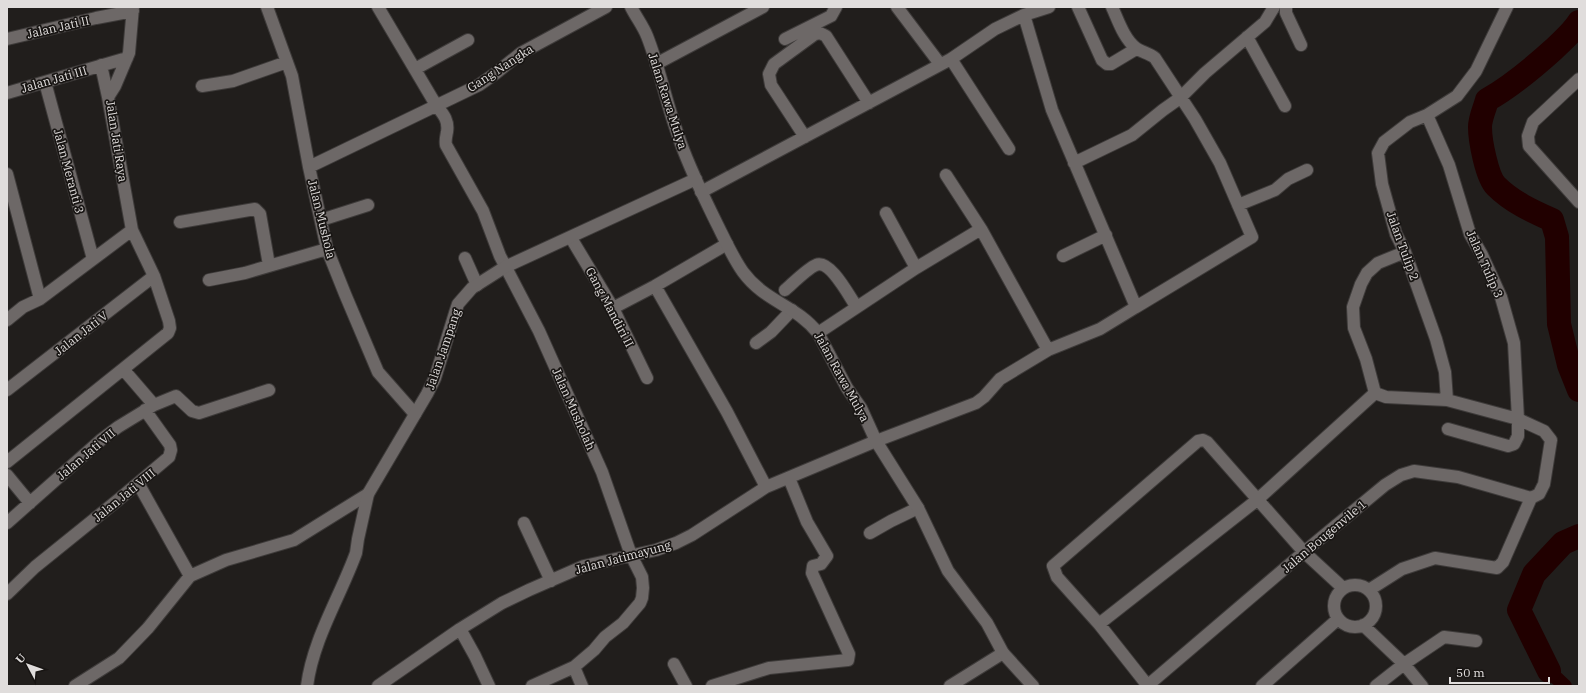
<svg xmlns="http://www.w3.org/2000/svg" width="1586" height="693" viewBox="0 0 1586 693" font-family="'IBM Plex Serif',serif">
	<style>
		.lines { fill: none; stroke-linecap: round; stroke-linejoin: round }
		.canal { stroke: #210000; stroke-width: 14 }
		.river { stroke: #210000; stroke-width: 24 }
		.street-casing { stroke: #3e3b3a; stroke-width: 14 }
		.secondary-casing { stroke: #3e3b3a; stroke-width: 14 }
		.street { stroke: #6d6867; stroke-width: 12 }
		.secondary { stroke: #6d6867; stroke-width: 12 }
		.labels { text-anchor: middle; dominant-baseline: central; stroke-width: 3.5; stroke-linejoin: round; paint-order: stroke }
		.street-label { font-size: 12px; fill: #e0dddc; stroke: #181513 }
	</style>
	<rect width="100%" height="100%" fill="#211e1c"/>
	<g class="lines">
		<!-- canal -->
		<path class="canal" d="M1549 671 1565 686"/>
		<!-- river -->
		<path class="river" d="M1579 22C1572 33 1563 40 1554 49 1533 68 1512 86 1487 100 1485 108 1480 118 1480 127 1480 141 1487 177 1496 186 1512 202 1532 211 1552 220L1557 237 1559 324 1569 365 1579 390
			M1549 671 1519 610 1534 574 1563 543 1579 536"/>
		<!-- street casing -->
		<g class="street-casing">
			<path id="street" d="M267 7 292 76 309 167 327 249 345 294 378 372 415 414
				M378 7 436 105C443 114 449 120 447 132 446 137 445 141 446 145L483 211 500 256 539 331 602 472 631 555 642 577 643 588 642 598 640 603 623 623 605 637 594 650 574 667 582 686
				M897 7 940 64
				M1078 7 1102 60 1107 64H1111L1136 49
				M1112 7C1118 20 1124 39 1136 48 1141 52 1149 53 1155 58L1195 119 1220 163 1252 237 1136 307
				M1286 7V13L1301 45
				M1024 15 1049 7
				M1247 37 1285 106
				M7 39 96 18 133 11
				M785 39 831 16 836 7
				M656 64 763 7
				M101 65 108 97
				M415 69 468 40
				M1579 79 1533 122 1528 136 1529 146 1579 202
				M45 82 93 259
				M202 86 233 81 287 62
				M7 93 127 58
				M1427 115 1449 165 1470 234 1482 255 1501 297 1514 343 1518 419V436L1514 444 1508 446 1448 429
				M805 137 771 85 769 74 774 64 815 34 820 33 826 36 869 103
				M1074 163 1132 135 1163 110 1180 98 1205 73 1265 22 1274 7
				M309 167 479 85 496 73 521 53 606 7
				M7 174 40 299
				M946 175 981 229 1048 350
				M701 192 951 59 1009 149
				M1238 205 1275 190 1288 179 1307 170
				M886 213 916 268
				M321 220 368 205
				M180 222 255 209 260 214 269 265
				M571 238 613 308 647 378
				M1063 256 1106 235
				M465 258 477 285
				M209 280 245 273 327 249
				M655 286 727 412 766 487
				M785 290C792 284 808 268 816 265 830 259 849 296 856 306
				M613 308 655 286 727 244
				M7 320 23 307 40 299 132 230
				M818 333 916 268 981 229
				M756 343 771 332 792 310
				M7 390 154 276
				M1375 393 1386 397 1447 400 1518 419 1544 431 1551 440 1544 484 1539 494 1531 498
				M1375 393 1366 359 1354 328 1353 307 1361 284 1367 273 1378 263 1405 252
				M1447 400 1445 372 1436 339 1405 252 1396 234 1382 184 1378 153 1384 142 1410 122 1427 115 1457 96 1476 71 1507 7
				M154 405 176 396 192 411 199 413 269 390
				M7 462 168 333 170 328 169 321 154 276 132 230 108 97 115 86 129 53 133 7
				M7 475 30 503
				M138 483 190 576
				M7 523 102 439 118 427 154 405 123 369
				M524 523 551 581
				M870 533 891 521 918 508
				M1334 606a21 21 0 1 1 42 0a21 21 0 1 1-42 0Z
				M1343 588 1304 552 1207 442 1203 440 1198 441 1053 566 1057 577 1099 624 1257 500 1375 393
				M1369 590 1402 569 1435 558 1497 568 1503 562 1531 498
				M7 594 35 567 118 500 169 457 171 450 170 445 145 410
				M1099 624 1148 686
				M1363 625 1404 664 1422 686
				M460 629 475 656 489 686
				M674 664 686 686
				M75 686 119 658 148 628 190 576 226 560 294 540 368 494
				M378 686 460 629 502 603 529 590 584 566 656 550 676 543 692 535 766 487 876 441 976 403 984 397 1000 379 1048 350 1100 329 1136 307 1052 110 1024 15 995 29 951 59
				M532 686 574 667
				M712 686 769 668 848 660 849 654 812 573 813 566 821 564 827 556 807 522 789 478
				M950 686 1003 653
				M1147 686 1304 552 1385 485 1401 475 1414 471 1458 477 1531 498
				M1262 686 1338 619
				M1376 686 1404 664 1444 637 1476 641"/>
		</g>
		<!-- secondary casing -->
		<g class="secondary-casing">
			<path id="secondary" d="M631 7C636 17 643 26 647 36 660 69 666 103 678 135 688 166 703 195 717 224 725 240 733 258 743 272 765 302 796 305 818 333L847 388 861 408 876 441 918 508 948 571 987 623 1003 653 1033 686
				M307 686C313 639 340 597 356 553L358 539 368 494 427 394 435 378 455 313 458 304 472 288 505 267 696 179"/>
		</g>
		<!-- street -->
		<use href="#street" class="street"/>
		<!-- secondary -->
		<use href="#secondary" class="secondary"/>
	</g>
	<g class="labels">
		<!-- street labels -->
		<g class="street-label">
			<text transform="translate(58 27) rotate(-13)">Jalan Jati II</text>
			<text transform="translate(500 68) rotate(-33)">Gang Nangka</text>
			<text transform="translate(54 79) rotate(-16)">Jalan Jati III</text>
			<text transform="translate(668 101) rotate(72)">Jalan Rawa Mulya</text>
			<text transform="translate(117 141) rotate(81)">Jalan Jati Raya</text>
			<text transform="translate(69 171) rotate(75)">Jalan Meranti 3</text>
			<text transform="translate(322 219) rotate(76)">Jalan Mushola</text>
			<text transform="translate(1403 246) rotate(70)">Jalan Tulip 2</text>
			<text transform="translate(1485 264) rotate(66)">Jalan Tulip 3</text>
			<text transform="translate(610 307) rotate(62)">Gang Mandiri II</text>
			<text transform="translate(81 333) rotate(-38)">Jalan Jati V</text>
			<text transform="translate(443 349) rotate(-71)">Jalan Jampang</text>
			<text transform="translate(842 377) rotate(61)">Jalan Rawa Mulya</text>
			<text transform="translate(574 409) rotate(66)">Jalan Musholah</text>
			<text transform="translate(86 454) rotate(-40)">Jalan Jati VII</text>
			<text transform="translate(124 495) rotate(-39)">Jalan Jati VIII</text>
			<text transform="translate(1324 536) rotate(-40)">Jalan Bougenvile 1</text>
			<text transform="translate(623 557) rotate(-15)">Jalan Jatimayung</text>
		</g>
	</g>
	<!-- border -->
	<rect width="1586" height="693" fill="none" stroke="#e0dddc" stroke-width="16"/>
	<!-- north arrow -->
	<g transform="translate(28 665) rotate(311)" stroke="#181513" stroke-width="3" paint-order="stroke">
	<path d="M0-3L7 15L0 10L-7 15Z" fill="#e0dddc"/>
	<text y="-6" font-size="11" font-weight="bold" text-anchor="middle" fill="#e0dddc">U</text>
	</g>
	<!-- scale -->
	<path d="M1450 677v6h99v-6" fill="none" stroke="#e0dddc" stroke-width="2"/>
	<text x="1456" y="677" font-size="12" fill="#e0dddc" stroke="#181513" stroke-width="3" paint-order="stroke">50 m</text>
</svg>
